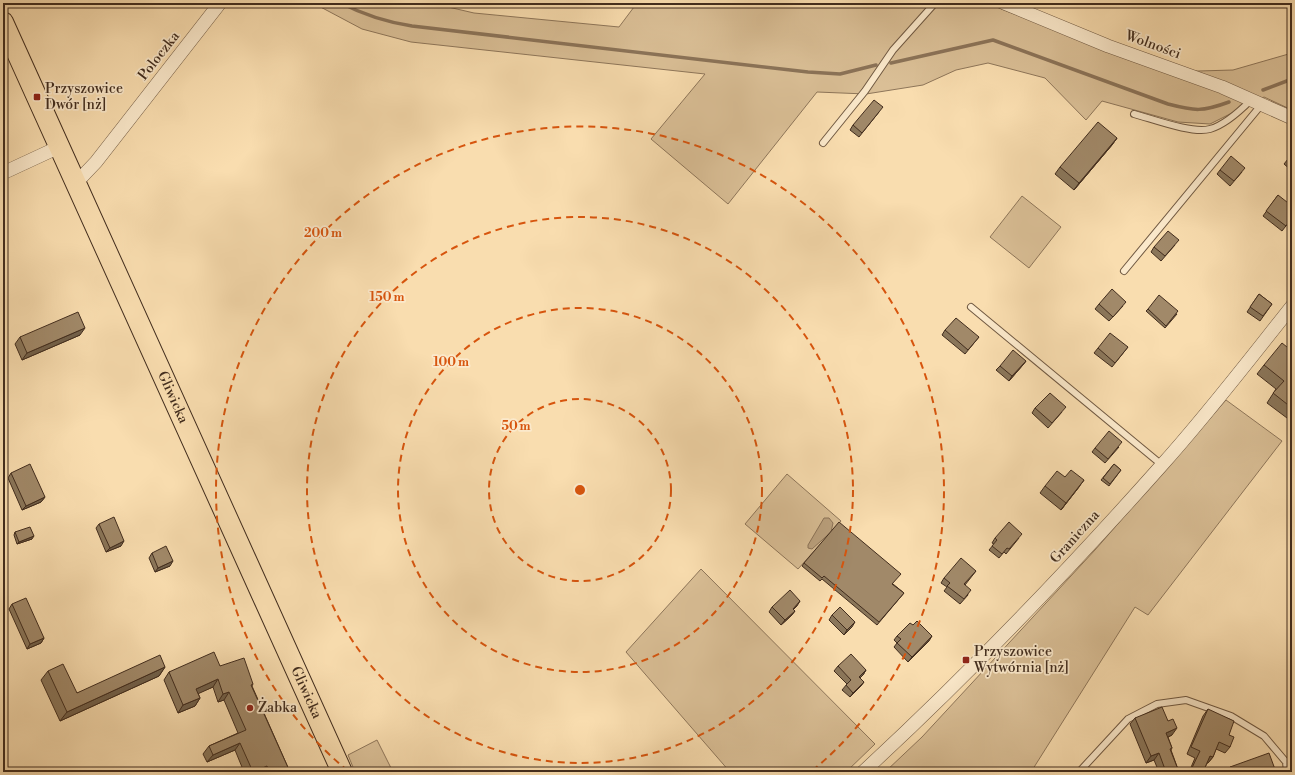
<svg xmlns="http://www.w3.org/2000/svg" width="1295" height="775" viewBox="0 0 1295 775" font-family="'Libre Bodoni',serif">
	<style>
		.green { fill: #dabf96; stroke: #8e765a }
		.water { fill: #bba17e; stroke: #8b7358 }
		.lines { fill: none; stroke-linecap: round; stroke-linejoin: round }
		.stream { stroke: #8b7358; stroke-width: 3.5 }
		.lane-casing { stroke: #705942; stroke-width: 8 }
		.street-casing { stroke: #705942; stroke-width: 14 }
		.primary-casing { stroke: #422d1e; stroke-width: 22 }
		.lane { stroke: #fbe9cb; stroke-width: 6 }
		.street { stroke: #fbe9cb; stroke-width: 13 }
		.primary { stroke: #f9ddaf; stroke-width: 20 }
		.wall { fill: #8a765a; stroke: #422d1e }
		.shaded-wall { fill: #71604a; stroke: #422d1e }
		.building { fill: #a18969; stroke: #422d1e }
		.ring { fill: none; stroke: #d7550e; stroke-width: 2; stroke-dasharray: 7 5 }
		.poi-dot { fill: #8f2418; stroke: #fbe9cb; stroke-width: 1.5 }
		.labels { text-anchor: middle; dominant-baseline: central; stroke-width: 3.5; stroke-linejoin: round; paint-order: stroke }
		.street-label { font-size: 14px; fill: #422d1e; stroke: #fbe9cb }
		.poi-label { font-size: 14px; fill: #422d1e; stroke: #fbe9cb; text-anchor: start }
		.centre { fill: #d7550e; stroke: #fbe9cb; stroke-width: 2 }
		.ring-label { font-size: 12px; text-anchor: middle; font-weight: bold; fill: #d7550e; stroke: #fbe9cb; stroke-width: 3.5; stroke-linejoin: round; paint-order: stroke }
	</style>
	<rect width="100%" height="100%" fill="#f9ddaf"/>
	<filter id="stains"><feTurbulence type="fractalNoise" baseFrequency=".005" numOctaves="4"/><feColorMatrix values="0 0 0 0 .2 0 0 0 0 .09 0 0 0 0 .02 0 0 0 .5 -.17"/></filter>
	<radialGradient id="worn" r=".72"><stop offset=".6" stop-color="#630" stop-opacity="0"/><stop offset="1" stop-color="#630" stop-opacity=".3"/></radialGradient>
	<!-- green -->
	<path class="green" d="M313 3H431L474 13 619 27 637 3H986L1164 72 1233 70 1292 53V110L1264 97 1210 124 1178 122 1102 101 1086 120 1045 78 988 63 956 70 923 85 866 94 817 92 728 204 651 139 705 74 411 42 362 29Z
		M1022 196 1061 227 1029 268 990 237Z
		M1226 400 1282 441 1148 615 1135 607 1031 772H885L922 737 1095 550Z
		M787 474 841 521 798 569 745 524Z
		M701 569 875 744 846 772H730L626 652Z
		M377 740 393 772H355L348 755Z"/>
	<!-- water -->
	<path class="water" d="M824 518H829L833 523 831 532 812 549 808 548V545Z"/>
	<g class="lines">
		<!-- stream -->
		<path class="stream" d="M341 3C364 15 386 22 412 26L808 72 840 74 876 65
			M891 63 993 40 1168 104C1195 111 1202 112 1229 102
			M1263 90 1292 79"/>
		<!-- lane casing -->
		<g class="lane-casing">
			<path id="lane" d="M1134 114C1153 119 1192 134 1210 129 1225 125 1240 111 1251 100
				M823 143 865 91 893 50 935 3
				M1124 271 1262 104
				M971 307 1162 465
				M1079 772 1128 719 1157 704 1186 700 1231 716 1264 736 1286 762 1287 772"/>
		</g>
		<!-- street casing -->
		<g class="street-casing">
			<path id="street" d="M1004 3 1108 46 1222 87 1292 118
				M3 173 59 147
				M76 183 96 162 220 3
				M863 772C968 675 1066 573 1161 466 1207 415 1249 360 1292 306"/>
		</g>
		<!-- primary casing -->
		<g class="primary-casing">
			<g id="primary">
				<path id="s1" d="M3 22 342 772"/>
			</g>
		</g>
		<!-- lane -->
		<use href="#lane" class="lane"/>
		<!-- street -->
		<use href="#street" class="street"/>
		<!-- primary -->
		<use href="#primary" class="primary"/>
	</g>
	<!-- wall -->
	<path class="wall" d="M879 112 859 137 850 130 853 125Z
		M1117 138 1112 145 1074 190 1055 174 1060 167Z
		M1292 154V171L1284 164Z
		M1220 170 1242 172 1230 186 1217 174Z
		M1278 195 1292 218 1282 231 1263 216Z
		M1175 245 1161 261 1151 252 1154 247Z
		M1259 294 1272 304 1260 321 1247 312Z
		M1099 304 1123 306 1109 321 1095 309Z
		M1148 309 1177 314 1165 328 1146 311Z
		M945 330 979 337 965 354 942 335Z
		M80 335 22 360 15 344 20 337Z
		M1128 347 1112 367 1094 353 1098 348Z
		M1292 351V412L1287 418 1267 403 1276 389 1257 374 1264 365Z
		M1026 361 1022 366 1009 381 996 370 1000 366Z
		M1035 408 1062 412 1048 428 1032 413Z
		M1119 447 1105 463 1092 452 1095 448Z
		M1114 464 1121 470 1109 486 1101 480Z
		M11 473 45 497 41 502 22 510 8 478Z
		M1065 477 1079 487 1061 510 1040 493 1045 486Z
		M99 524 121 546 106 552 96 528Z
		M15 532 32 539 17 544 14 535Z
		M995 538H1019L1006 554 1004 552 999 558 989 550 994 544 992 543Z
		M152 553 170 566 155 572 149 558Z
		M804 563 893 584 904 593 877 625 822 579 820 581 802 566Z
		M976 571 965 585 968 595 960 604 944 591 947 587 941 583 944 578Z
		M12 604 44 638 41 643 27 649 9 609Z
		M797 606 793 610 795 611 791 616 781 625 769 612 772 607Z
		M832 615 852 627 844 635 829 620Z
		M897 636 929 641 908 662 894 647 897 643 894 640Z
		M220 666 253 684 252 686 290 772H244L235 750 207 762 203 754 209 746 238 733 224 700 218 702 213 687 198 693 200 698 195 706 178 713 164 680 169 672Z
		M838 666 866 670 863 675 860 678 864 682 860 687 850 697 842 690 847 684 834 671Z
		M165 667 159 676 60 721 41 680 48 671 77 693Z
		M1208 709 1229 735 1230 747 1225 753 1216 749 1213 757 1208 763H1207L1203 772H1189L1195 758 1187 754 1203 716Z
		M1135 718 1168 721 1172 735 1168 737 1172 748 1171 750 1179 772H1159L1154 760 1146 763 1130 724Z
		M1230 767 1276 772H1226Z"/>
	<!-- shaded-wall -->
	<path class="shaded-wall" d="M1117 138 1112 145 1074 190 1079 183Z
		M85 328 80 335 22 360 27 353Z
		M1026 361 1022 366 1009 381 1012 376Z
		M1084 480 1079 487 1061 510 1066 503Z
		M45 497 41 502 22 510 26 506Z
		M34 536 32 539 17 544 19 542Z
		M124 541 121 546 106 552 110 548Z
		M173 561 170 566 155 572 158 568Z
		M800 601 797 606 789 613 793 609Z
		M795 611 791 616 781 625 785 620Z
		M855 622 852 627 844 635 847 630Z
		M932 636 929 641 908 662 912 657Z
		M44 638 41 643 27 649 30 644Z
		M165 667 159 676 60 721 67 712Z
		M866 670 863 675 856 682 859 677Z
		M218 679 213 687 191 697 196 689Z
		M864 682 860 687 850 697 853 693Z
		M229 692 224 700 218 702 223 694Z
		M200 698 195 706 178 713 183 705Z
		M1177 728 1172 735 1162 740 1166 733Z
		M240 743 235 750 207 762 213 755Z
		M1159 753 1154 760 1146 763 1151 756Z
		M1210 756 1213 757 1208 763 1206 762Z
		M267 766 263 772H253Z"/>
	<!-- building -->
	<path class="building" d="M874 100 883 107 862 133 853 125Z
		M1098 122 1117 138 1079 183 1060 167Z
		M1292 154V163L1287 159Z
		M1231 156 1245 168 1234 181 1220 170Z
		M1278 195 1292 206V218L1286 226 1266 211Z
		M1168 231 1179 240 1165 256 1154 247Z
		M1112 289 1126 302 1113 317 1099 304Z
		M1259 294 1272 304 1263 316 1250 307Z
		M1159 295 1178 311 1166 326 1148 309Z
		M78 312 85 328 27 353 20 337Z
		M956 318 979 337 968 350 945 330Z
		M1110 333 1128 347 1115 363 1098 348Z
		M1282 343 1292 351V408L1273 393 1284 381 1264 365Z
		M1013 350 1026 361 1012 376 1000 366Z
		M1050 393 1066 407 1052 423 1035 408Z
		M1109 431 1122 442 1108 459 1095 448Z
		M30 464 45 497 26 506 11 473Z
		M1114 464 1121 470 1110 484 1103 478Z
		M1071 470 1084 480 1066 503 1045 486 1057 471 1065 477Z
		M114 517 124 541 110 548 99 524Z
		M839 522 901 574 892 584 904 593 879 622 824 576 822 578 804 563Z
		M1009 522 1022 534 1009 549 1007 548 1002 554 992 546 997 540 995 538Z
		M30 527 34 536 19 542 15 532Z
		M166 546 173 561 158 568 152 553Z
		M961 558 976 571 964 584 971 590 964 599 947 586 950 583 944 578Z
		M790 590 800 601 793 609 795 611 785 620 772 607Z
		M26 598 44 638 30 644 12 604Z
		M840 607 855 622 847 630 832 615Z
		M917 621 932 636 912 657 897 643 901 639 897 636 910 623 913 625Z
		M214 652 220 666 244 658 253 684 251 685 290 772H270L267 766 253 772 240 743 213 755 209 746 246 730 229 692 223 694 218 679 196 689 200 698 183 705 169 672Z
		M851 654 866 670 859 677 864 682 853 693 846 685 851 680 838 666Z
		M160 655 165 667 67 712 48 671 63 664 77 693Z
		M1162 707 1168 721 1173 719 1177 728 1166 733 1172 748 1170 749 1179 772H1166L1159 753 1151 756 1135 718Z
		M1208 709 1234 721 1229 735 1234 737 1230 747 1219 742 1213 757 1210 756 1203 772H1190L1200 751 1191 747Z
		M1269 753 1276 772H1231L1230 767Z"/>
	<!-- distance rings -->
	<g class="ring">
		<circle cx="580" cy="490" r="91"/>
		<circle cx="580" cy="490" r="182"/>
		<circle cx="580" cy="490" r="273"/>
		<path d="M348 771A364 364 0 1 1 812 771"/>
	</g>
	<!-- markers -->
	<g class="poi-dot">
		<rect x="33" y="93" width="8" height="8" rx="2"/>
		<rect x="962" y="656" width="8" height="8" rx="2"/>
		<circle cx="250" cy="708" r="4"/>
	</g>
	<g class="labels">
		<!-- street labels -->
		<g class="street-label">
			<text transform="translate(1153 45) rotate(20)">Wolności</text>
			<text transform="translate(159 56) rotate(-52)">Poloczka</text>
			<text stroke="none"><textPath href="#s1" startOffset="412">Gliwicka</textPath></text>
			<text transform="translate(1075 537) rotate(-48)">Graniczna</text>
			<text stroke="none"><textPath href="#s1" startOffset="736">Gliwicka</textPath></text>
		</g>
		<!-- poi labels -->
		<g class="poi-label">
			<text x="45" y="89">Przyszowice<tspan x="45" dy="16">Dwór [nż]</tspan></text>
			<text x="974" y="652">Przyszowice<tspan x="974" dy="16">Wytwórnia [nż]</tspan></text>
			<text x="258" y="708">Żabka</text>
		</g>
	</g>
	<circle cx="580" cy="490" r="6" class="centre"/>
	<g class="ring-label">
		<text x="323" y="237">200 m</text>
		<text x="387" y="301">150 m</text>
		<text x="451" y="366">100 m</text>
		<text x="516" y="430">50 m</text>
	</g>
	<!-- margin -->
	<rect width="1295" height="775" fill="none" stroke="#f9ddaf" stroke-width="16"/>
	<rect x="4" y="4" width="1287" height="767" fill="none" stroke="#422d1e" stroke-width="2"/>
	<rect x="8" y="8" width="1279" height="759" fill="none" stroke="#422d1e"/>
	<rect width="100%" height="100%" filter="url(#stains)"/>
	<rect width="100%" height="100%" fill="url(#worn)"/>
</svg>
